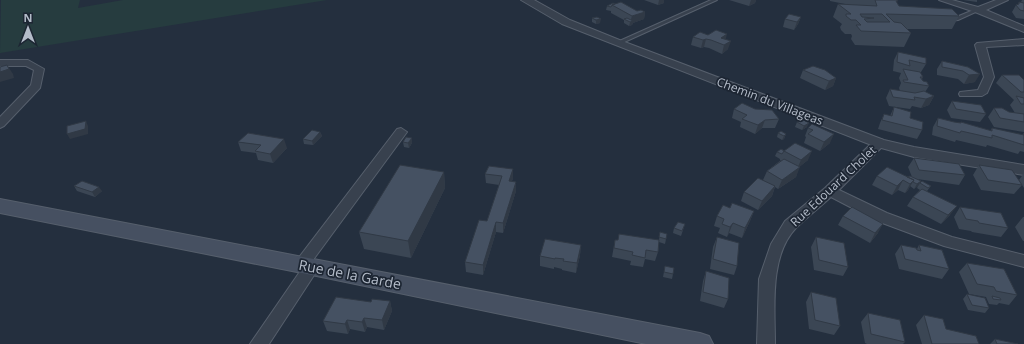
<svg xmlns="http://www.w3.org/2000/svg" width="1024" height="344" viewBox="0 0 1024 344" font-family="'Open Sans',sans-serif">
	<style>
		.green { fill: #263c3f }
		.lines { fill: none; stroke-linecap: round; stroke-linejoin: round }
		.service-casing { stroke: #565f6c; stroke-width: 2 }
		.minor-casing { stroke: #565f6c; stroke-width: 2 }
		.tertiary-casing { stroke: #565f6c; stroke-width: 2 }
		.secondary-casing { stroke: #565f6c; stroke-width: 2 }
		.service { fill: #38414e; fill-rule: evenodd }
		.minor { fill: #38414e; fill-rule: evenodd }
		.tertiary { fill: #38414e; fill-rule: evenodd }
		.secondary { fill: #465061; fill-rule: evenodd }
		.wall { fill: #3b4654 }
		.shaded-wall { fill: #303945 }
		.building { fill: #455162; stroke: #303945; fill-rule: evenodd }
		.labels { text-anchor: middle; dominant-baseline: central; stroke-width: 3.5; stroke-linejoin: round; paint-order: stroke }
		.street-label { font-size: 12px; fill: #b4bcc9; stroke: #1d2633 }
		.near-street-label { font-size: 14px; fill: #b4bcc9; stroke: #1d2633 }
	</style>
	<rect width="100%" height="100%" fill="#242f3e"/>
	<!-- green -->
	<path class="green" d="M1 0H80L78 8 123 0H327L0 53Z"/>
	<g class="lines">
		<!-- service casing -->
		<g class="service-casing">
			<path id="service" d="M711 0H717L620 44 615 43Z
				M976 9 980 10 958 20 951 21 949 20Z"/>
		</g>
		<!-- minor casing -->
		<g class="minor-casing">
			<path id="minor" d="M939 0H952L978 7 996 0H1008L986 10 1024 26V32L975 12Z
				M1024 39V45L986 47 994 77 987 93 982 96H960L959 94 960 92 978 90 984 77 975 45 977 43Z
				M0 60H28L44 69 40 88 4 126 0 128V117L31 85 34 70 26 66H0Z
				M401 128 407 132 313 260 317 262 320 266 269 344H250L301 270 297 268 294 264 297 260 397 129Z
				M879 139 883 140 885 143 883 146 839 190 887 213 952 237 1024 255V267L944 246 877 221 831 197C820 207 807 217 796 228 769 256 775 308 775 344H757L759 279 771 244 785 221 825 188 875 140Z"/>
		</g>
		<!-- tertiary casing -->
		<g class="tertiary-casing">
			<path id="tertiary" d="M521 0H534L570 20 622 41 884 140 914 147 1024 165V175L914 157 874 146 562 24Z"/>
		</g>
		<!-- secondary casing -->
		<g class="secondary-casing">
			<path id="secondary" d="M0 199 700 333 709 336 713 344H646L302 273 0 213Z"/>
		</g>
		<!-- service -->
		<use href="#service" class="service"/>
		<!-- minor -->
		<use href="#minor" class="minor"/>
		<!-- tertiary -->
		<use href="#tertiary" class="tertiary"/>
		<!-- secondary -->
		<use href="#secondary" class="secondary"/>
	</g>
	<!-- wall -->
	<path class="wall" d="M644 0H664V3L658 5Z
		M729 0H756L755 3 749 6Z
		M830 0H897V3L899 6 959 16 952 29H907L911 33 904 47 855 45 851 39 852 36 851 34H845L841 30 840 27 842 24 833 17 838 4H845L830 1Z
		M963 0H977V2Z
		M1022 0H1024V19L1016 18 1012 12 1016 5 1018 4 1019 2H1021Z
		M615 4 637 11 645 12 644 19 633 23 632 25 629 26 624 23V20L611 13V11L606 10 607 6Z
		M801 17 798 24 794 30 783 27 785 19Z
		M592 18 600 23 596 24 592 22Z
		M708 35 725 39 728 49 722 54 709 48 704 47 701 48 691 45 693 37Z
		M898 52 926 64 921 72H920L923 77 922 79 923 81 929 86 925 92 934 96 929 105 921 108 912 106 910 109 889 106 886 98 890 89 900 91 899 88 901 83 899 78 901 73 893 71 894 60Z
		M942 61 968 67 975 82 964 84 958 79 937 75V69Z
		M803 70 836 78 833 86 825 90 800 78Z
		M1002 75 1024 80V114L1015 113 1010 105 1014 100 996 83Z
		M952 101 986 114 980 122 951 118 947 110Z
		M894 107 910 118 922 130 917 139 878 129 880 123 884 114 890 116Z
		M994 108 1009 112 1024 114V132L994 127 988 117Z
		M734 109H755L779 119 775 128H762L755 134 740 127 741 122 732 118Z
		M938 118 954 122 960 123 961 122 990 131 992 128 1022 135 1024 133V152L1020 151 1018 154 987 145 986 147 956 140 955 142 932 135 933 127Z
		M797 122 807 127 802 130 795 127Z
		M812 124 830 143 820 151 804 143 806 137 805 136 808 128Z
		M320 132 322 136 313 145 304 144 303 139Z
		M778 133 786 134 784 139 782 140 777 137Z
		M412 138V143L409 148 404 147 403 142Z
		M238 142 287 148 273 163 258 160 256 153 241 151Z
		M781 149 808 160 799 167 796 177 778 189 775 187 772 196 758 210 741 201 744 192 763 180 767 171 781 160H780V159L775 156 777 152Z
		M914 158 965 175 959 185 917 179 921 181 918 186 914 189 910 186 908 190 905 193 898 190 892 195 872 185 877 176 907 177H912L908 167Z
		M979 165 1022 185 1014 194 981 190 973 175Z
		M489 166 513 178 512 181 516 182V191L503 233 496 232 483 275 466 272 465 262 487 221 499 185 486 183 485 174Z
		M444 172 445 188 411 258 364 249 359 232Z
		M1024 173V188L1019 180Z
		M920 183 931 186 927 191 950 215 941 224 907 206 913 197 920 190 917 188Z
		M74 186 102 191 95 197 77 191Z
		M960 207 1008 228 1001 237 972 232 971 231 959 229 954 217Z
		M754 211 750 221 742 238 729 233 727 237 718 233 720 228 714 226 717 216Z
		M843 216 878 233 870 243 838 225Z
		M1023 217H1024V241H1023L1015 227Z
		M685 224 681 236 673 233 674 228Z
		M660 232 666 239 665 244 659 242 658 252 655 261 645 259 643 267 630 265 631 261 612 257 615 240H659Z
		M717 237 737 266 734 275 710 269 713 247Z
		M816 237 848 267 843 276 814 270 811 247Z
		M581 245 580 255 576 273 562 270V269L554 267V269L540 266V256Z
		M901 245 917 249 919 245 949 269 942 279 899 269 895 254Z
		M967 263 1017 295 1009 305 999 303 997 305 989 304 986 297 969 294 959 272Z
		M665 266 673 274 672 279 663 277Z
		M706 271 728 299 724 308 700 301 703 281Z
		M811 292 840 326 834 335 809 329 806 302Z
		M967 294 989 308 985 313 968 310 963 299Z
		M390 301 392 311 384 330 367 327 365 332 350 329 348 334 327 331 323 321 371 302Z
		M868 313 905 342 903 344H867L865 343 861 322Z
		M924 315 946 329 979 344H922L916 325Z
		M995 339 1018 344H990Z"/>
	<!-- shaded-wall -->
	<path class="shaded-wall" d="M659 0H664V3L658 5Z
		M751 0H756L755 3 749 6Z
		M645 12 644 19 633 23 632 25 629 26 632 16Z
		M801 17 798 24 794 30 797 22Z
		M601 19 600 23 596 24V20Z
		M727 34 725 42 721 38Z
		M706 39 704 47 701 48 703 40Z
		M731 41 728 49 722 54 724 45Z
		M7 65 13 74 14 78 0 82V72Z
		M980 74 975 82 964 84 969 75Z
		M836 78 833 86 825 90 829 81Z
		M934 96 929 105 921 108 926 99Z
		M765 120 762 128 755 134 758 125Z
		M86 121 88 126V134L70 139 67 134Z
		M809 123 807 127 802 130 804 126Z
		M320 132 322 136 313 145 312 141Z
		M786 134 784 139 782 140 784 136Z
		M834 134 830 143 820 151 824 142Z
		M412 138V143L409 148 408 143Z
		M284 139 287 148 273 163 270 154Z
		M812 151 808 160 797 169 801 160Z
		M800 167 796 177 778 189 782 180Z
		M513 169V178L509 190V181Z
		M444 172 445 188 411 258 408 241Z
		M903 180 898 190 892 195 897 186Z
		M914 180 908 190 905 193 910 184Z
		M921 181 918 186 914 189 917 184Z
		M516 182V191L503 233V223Z
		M775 186 772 196 758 210 762 201Z
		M99 187 102 191 95 197 92 192Z
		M957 206 950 215 941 224 948 215Z
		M754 211 750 221 742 238 745 228Z
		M496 222V232L483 275V265Z
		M733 223 729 233 727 237 730 227Z
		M883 224 878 233 870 243 875 233Z
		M581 245 580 255 576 273 577 263Z
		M390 301 392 311 384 330 382 320Z
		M364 318 367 327 365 332 362 322Z
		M347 320 350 329 348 334 345 324Z"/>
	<!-- building -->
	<path class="building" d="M875 0H897L898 1H896L899 6 952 9 959 16 886 14 894 22 901 23 911 33 861 31 856 25H861L856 20H851L846 16V14H851L838 4 877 6ZM860 14H882L890 22H867L864 19 874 18 862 17Z
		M621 2 637 11 641 10 645 12 632 16 612 5Z
		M1019 2 1024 3V11L1020 10 1016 5 1019 4Z
		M613 3 615 4 612 5 611 7 607 6Z
		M789 14 801 17 797 22 785 19Z
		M597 17 601 19 596 20 592 18Z
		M627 18 633 21 630 22 624 19Z
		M716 30 727 34 721 38 731 41 724 45 711 40 706 39 703 40 693 37 700 32 708 35Z
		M898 52 926 58V64L909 60 910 66 897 62Z
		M942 61 968 67 980 74 969 75 963 71 942 67Z
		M7 65 9 69 0 72V67Z
		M813 66 825 70 836 78 829 81 803 70Z
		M903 69 920 72 923 77H920L923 81 927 82 929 86 904 82 903 80H908Z
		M1002 75H1019L1024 80V92H1021Z
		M890 89 915 93 924 91 934 96 926 99 914 97 915 100 893 97Z
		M1016 96 1024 98V104H1021Z
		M952 101 981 105 986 114 956 109Z
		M742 103 755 109 772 110 779 119 765 120 758 125 742 119 747 115 734 109Z
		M894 107 911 112 910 118 923 122 922 130 882 120 884 114 892 116Z
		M994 108H1002L1009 112 1024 114V122L1000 118Z
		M938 118 954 122 961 123V122L992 131V128L1024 135V133V145L992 135V138L961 131 960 133 937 126Z
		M802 119 809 123 804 126 797 122Z
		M86 121 85 129 67 134V126Z
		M812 124 834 134 824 142 808 134 813 130 808 128Z
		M312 130 320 132 312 141 303 139Z
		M781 131 786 134 784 136 778 133Z
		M248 133 284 139 270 154 255 151 261 145 238 142Z
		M406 137 412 138 408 143 403 142Z
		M795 143 812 151 801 160 784 151Z
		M781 149 784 151 782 154 777 152Z
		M914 158 959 164 965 175 919 170Z
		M784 159 800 167 782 180 767 171Z
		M400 165 444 172 408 241 359 232Z
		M979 165 1012 170 1022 185 988 180Z
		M489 166 513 169 509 181 516 182 503 223 496 222 483 265 465 262 479 220 487 221 502 176 485 174Z
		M887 167 914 180 910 184 903 180 897 186 877 176Z
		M910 176 921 181 917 184 913 182 914 180 907 177Z
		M758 178 775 186 762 201 744 192Z
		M82 181 99 187 92 192 74 186Z
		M922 181 931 186 928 188 920 183Z
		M922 189 957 206 948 215 913 197Z
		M732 203 754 211 745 228 733 223 730 227 722 224 724 219 717 216 723 205 730 208Z
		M852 207 883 224 875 233 843 216Z
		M960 207 1001 213 1008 228 979 223 978 221 966 219Z
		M678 222 685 224 682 231 674 228Z
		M660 232 667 234 666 239 659 237Z
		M619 234 659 240 658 252 646 250 645 258 632 255 633 252 614 248 615 240H618Z
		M717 237 739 243 737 266 713 259Z
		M816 237 844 243 848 267 819 260Z
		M545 239 581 245 577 263 563 261 564 259 555 258V259L540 256Z
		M901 245 916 248 917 250 921 251 919 245 942 250 949 269 905 259Z
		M967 263 1004 269 1017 295 996 291 994 287 977 284Z
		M665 266 674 268 673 274 664 272Z
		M706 271 729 278 728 299 703 292Z
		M811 292 836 298 840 326 815 320Z
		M967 294 985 298 989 308 972 305Z
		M992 296 1000 298 1001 300 993 299Z
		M336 297 371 302 372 299 390 301 382 320 364 318 362 322 347 320 345 324 323 321Z
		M868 313 900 320 905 342 871 334Z
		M924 315 943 319 946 329 976 336 979 344H932Z
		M995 339 1018 344H997Z"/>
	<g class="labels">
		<!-- street labels -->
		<g class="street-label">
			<text transform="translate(770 101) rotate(21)">Chemin du Villageas</text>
			<text transform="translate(833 186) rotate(-43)">Rue Edouard Cholet</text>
		</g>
		<!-- near-street labels -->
		<g class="near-street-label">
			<text transform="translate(350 274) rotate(11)">Rue de la Garde</text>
		</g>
	</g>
	<!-- north arrow -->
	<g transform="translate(28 28)" stroke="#1d2633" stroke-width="3" paint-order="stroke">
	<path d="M0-3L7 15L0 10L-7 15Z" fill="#b4bcc9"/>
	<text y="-6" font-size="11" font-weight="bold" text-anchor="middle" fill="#b4bcc9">N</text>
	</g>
</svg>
